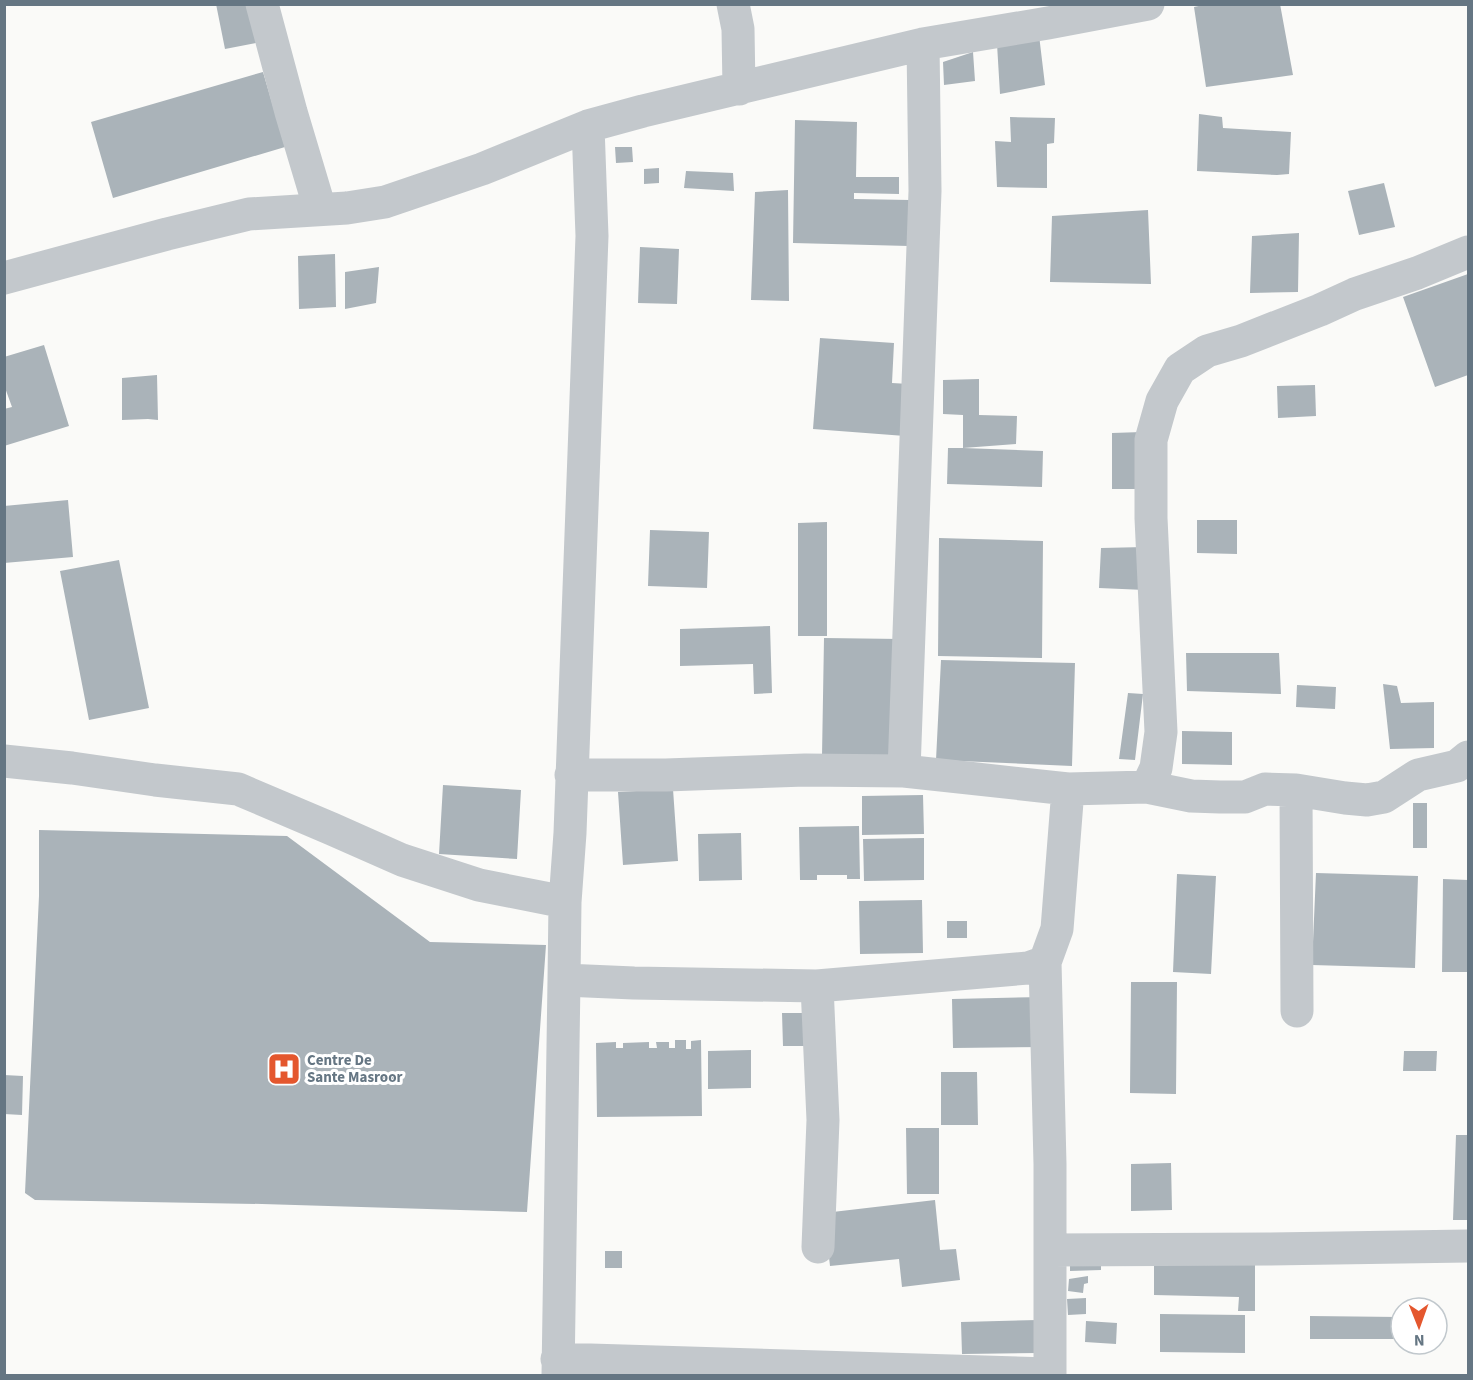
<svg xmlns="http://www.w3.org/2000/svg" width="1473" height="1380" viewBox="0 0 1473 1380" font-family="'Source Sans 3',sans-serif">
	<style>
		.building { fill: #aab3b9 }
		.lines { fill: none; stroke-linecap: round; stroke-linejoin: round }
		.minor { stroke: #c3c8cc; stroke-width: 33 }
		.labels { text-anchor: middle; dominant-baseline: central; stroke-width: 6; stroke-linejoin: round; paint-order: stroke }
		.poi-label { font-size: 15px; font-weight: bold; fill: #657683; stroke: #fff; text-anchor: start }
	</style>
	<rect width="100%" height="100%" fill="#fafaf8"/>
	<!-- building -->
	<path class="building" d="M216 4H253L261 42 225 49Z
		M1208 4H1280L1293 75 1206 87 1194 7Z
		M1039 35 1045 85 1000 94 997 44Z
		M973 52 975 81 944 85 943 62Z
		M263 72 285 147 113 198 91 122Z
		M1199 114 1222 117 1223 128 1291 132 1289 174 1277 175 1197 171Z
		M1010 117 1055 118 1054 143 1047 144V188L997 187 995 141 1011 142Z
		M795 120 857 122 856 177H899V194L854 193V199L910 200 909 246 793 243Z
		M615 147H632L633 162 616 163Z
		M659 168V183L644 184V169Z
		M686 171 733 173 734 191 684 188Z
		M1384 183 1395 227 1359 235 1348 191Z
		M788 190 789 301 751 300 755 192Z
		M1148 210 1151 284 1050 282 1052 216Z
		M1299 233 1298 292 1250 293 1252 236Z
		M640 247 679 249 677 304 638 303Z
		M335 254 336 307 299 309 298 256Z
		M379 267 376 303 345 309V272Z
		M1468 274V375L1435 387 1403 297Z
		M820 338 894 343 892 383 909 384 905 436 813 429Z
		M44 345 69 426 4 446V409L12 407 4 385V357Z
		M157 375 158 420 148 419 122 420V378Z
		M979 379V415L1017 416 1016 444 963 448 1043 451 1042 487 947 484 948 448H963V415L943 414V380Z
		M1315 385 1316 416 1278 418 1277 386Z
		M1142 432 1143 489H1112V433Z
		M68 500 73 557 4 563V506Z
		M1197 520H1237V554L1197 553Z
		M827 522V636H798V523Z
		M650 530 709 532 707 588 648 586Z
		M939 538 1043 541 1042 658 938 656Z
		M1145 547V590L1099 588 1101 548Z
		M119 560 149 708 89 720 60 571Z
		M770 626 772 693 754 694 753 664 680 666V629Z
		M824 638 901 639 899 758 822 756Z
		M1186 653H1279L1281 694 1187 691Z
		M941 660 1075 663 1072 766 936 760Z
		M1383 684 1397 686 1401 703 1434 702V748L1390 749Z
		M1297 685 1336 687 1335 709 1296 707Z
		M1128 693 1143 694 1135 760 1119 759Z
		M1182 731 1232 732V765L1182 764Z
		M443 785 521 790 517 859 439 854Z
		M673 789 678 861 623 865 618 792Z
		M923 795 924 834 862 835V796Z
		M1413 803H1427V848H1413Z
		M859 826 860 879H847V875H817V880H800L799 827Z
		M39 830 287 836 430 942 546 945 527 1212 262 1204 35 1200 25 1193 39 896Z
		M741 833 742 880 699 881 698 834Z
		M924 838V880L864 881 863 839Z
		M1316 873 1418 876 1415 968 1312 965Z
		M1177 874 1216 876 1211 974 1173 972Z
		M1443 879 1468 880V972H1442Z
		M922 900 923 953 860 954 859 901Z
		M947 921H967V938H947Z
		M1131 982H1177L1176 1094 1130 1093Z
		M1044 997 1045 1047 953 1048 952 999Z
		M782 1013H804L805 1046H783Z
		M675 1040H686V1049H691V1041L701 1040 702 1116 597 1117 596 1043 616 1042V1048H623V1043L649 1042V1048H657L656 1042H669V1048H675Z
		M751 1050V1088L708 1089V1051Z
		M1404 1051H1437L1436 1071H1403Z
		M941 1072H977L978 1125H941Z
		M4 1075 23 1076 22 1115 4 1114Z
		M906 1128H939V1194H907Z
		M1456 1135H1468V1220H1453Z
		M1171 1163 1172 1210 1131 1211V1164Z
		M935 1200 940 1250 956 1249 960 1280 902 1287 899 1259 830 1266 824 1213Z
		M605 1251H622V1268H605Z
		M1101 1254V1270L1070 1271V1255Z
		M1154 1263 1255 1264V1311H1238L1239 1297 1154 1295Z
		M1088 1276V1283L1084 1284 1083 1293 1068 1291 1069 1279Z
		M1086 1298V1314L1068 1315 1067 1299Z
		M1160 1314 1245 1315V1353L1160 1352Z
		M1310 1316 1399 1317 1398 1339H1310Z
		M1038 1320V1353L962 1354 961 1322Z
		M1086 1321 1117 1323 1116 1344 1085 1342Z"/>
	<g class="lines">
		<!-- minor -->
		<path class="minor" d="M262 4 291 112 320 209
			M733 4 738 29 739 89
			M4 278 167 234 249 214 347 208 385 202 482 169 588 126 643 111 923 44 1048 23 1148 4
			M4 761 72 768 155 780 238 789 332 829 402 860 479 885 565 902
			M904 771 925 191 923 44
			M571 775H666L805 770 904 771 1068 789 1147 787 1191 796 1220 797H1245L1265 789 1296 790 1345 798 1367 800 1384 797 1418 775 1457 766 1468 757
			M1147 787 1156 768 1161 732 1151 518V440L1162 401 1180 369 1207 351 1241 341 1320 310 1355 294 1417 273 1468 252
			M1296 790 1297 1011
			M564 980 634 983 817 986 1028 968 1045 962 1057 929 1068 789
			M817 986 823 1120 818 1247
			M1050 1250 1270 1249 1468 1246
			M557 1359 1050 1374V1164L1045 962
			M558 1376 564 980 565 902 570 833 592 236 588 126"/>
	</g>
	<!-- icons -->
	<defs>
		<g id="hospital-square" transform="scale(1.725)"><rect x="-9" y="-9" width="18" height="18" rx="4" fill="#e4572e" stroke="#fff"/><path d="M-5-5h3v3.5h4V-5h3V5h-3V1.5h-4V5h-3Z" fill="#fff"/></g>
	</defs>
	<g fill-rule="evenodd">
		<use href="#hospital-square" x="284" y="1069"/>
	</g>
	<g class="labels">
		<!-- poi labels -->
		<g class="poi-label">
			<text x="307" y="1060">Centre De<tspan x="307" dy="17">Sante Masroor</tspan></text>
		</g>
	</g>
	<!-- border -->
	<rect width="1473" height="1380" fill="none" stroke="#657683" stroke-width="12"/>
	<!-- north arrow -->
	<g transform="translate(1419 1326) rotate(179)"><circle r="28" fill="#ffffff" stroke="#c1c8cd" stroke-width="1.5"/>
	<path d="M0-4.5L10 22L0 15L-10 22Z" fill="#e4572e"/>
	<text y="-9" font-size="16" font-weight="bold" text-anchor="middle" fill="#657683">N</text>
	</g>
</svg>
